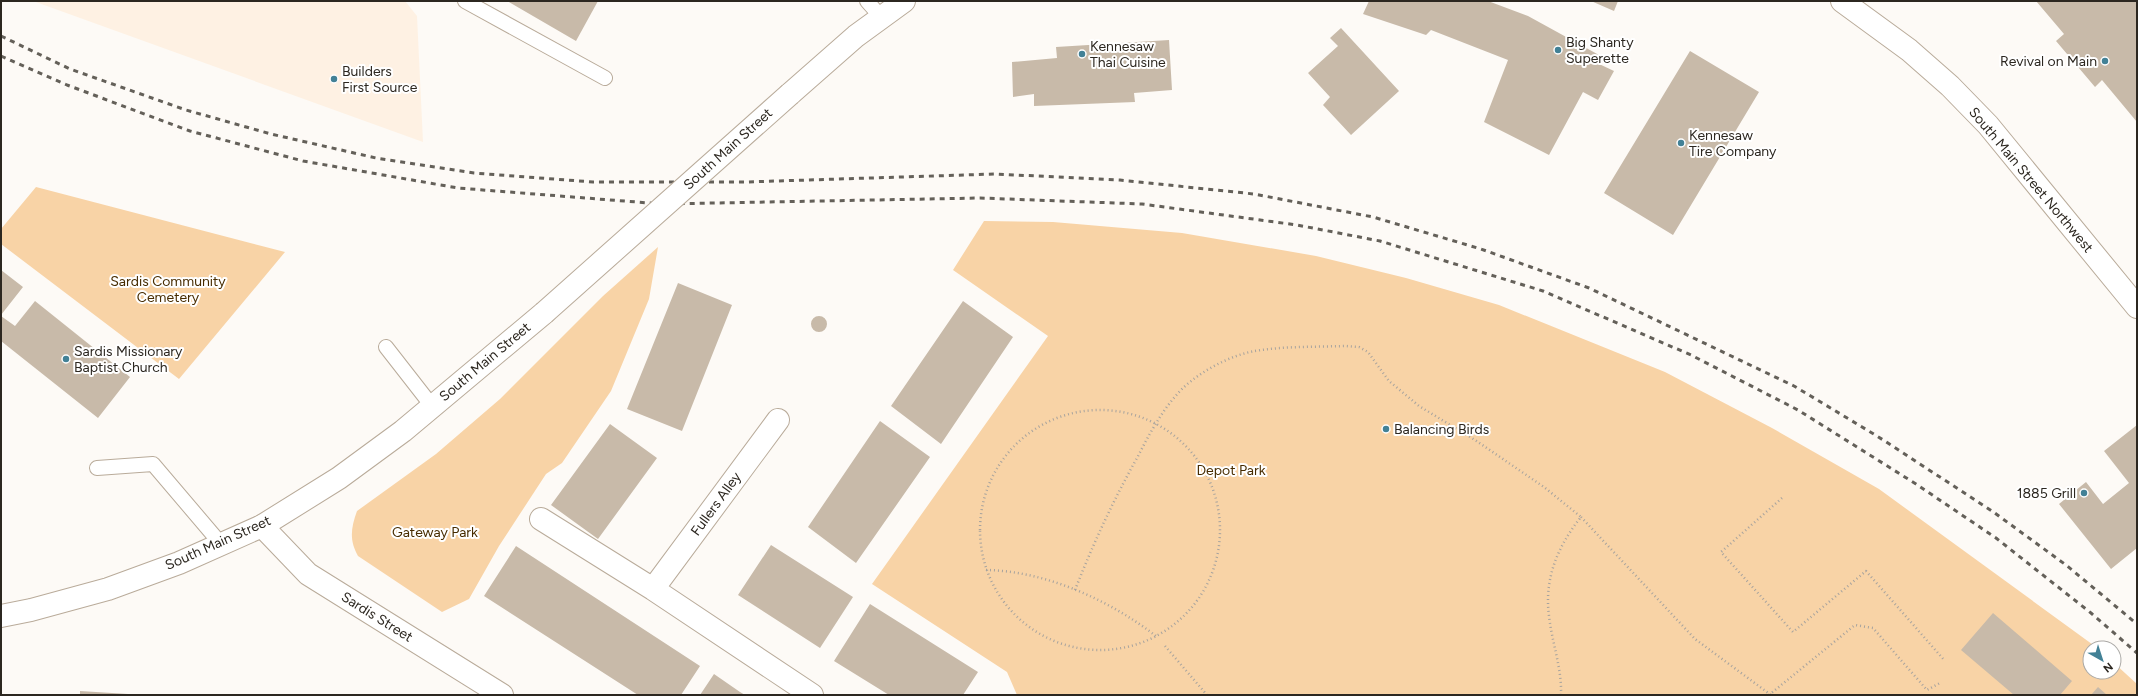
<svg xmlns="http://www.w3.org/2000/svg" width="2138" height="696" viewBox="0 0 2138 696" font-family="Figtree,sans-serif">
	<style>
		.built { fill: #fef1e3 }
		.green { fill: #f8d3a6 }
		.building { fill: #c8baa9 }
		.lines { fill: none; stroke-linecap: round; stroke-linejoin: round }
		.lane-casing { stroke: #b9ab9a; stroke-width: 16 }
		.street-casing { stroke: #b9ab9a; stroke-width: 24 }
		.secondary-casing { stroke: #b9ab9a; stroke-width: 24 }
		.path { stroke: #a7a39e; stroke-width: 2.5; stroke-dasharray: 1 3; stroke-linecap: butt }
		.lane { stroke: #fff; stroke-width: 14 }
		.street { stroke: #fff; stroke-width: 22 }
		.secondary { stroke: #fff; stroke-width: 22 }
		.rail { stroke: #646059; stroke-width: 3; stroke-dasharray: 5 5; stroke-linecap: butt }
		.secondary-bridge-casing { stroke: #b9ab9a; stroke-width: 24; stroke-linecap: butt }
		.secondary-bridge { stroke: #fff; stroke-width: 22 }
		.poi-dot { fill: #428196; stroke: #fff; stroke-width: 1.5 }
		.labels { text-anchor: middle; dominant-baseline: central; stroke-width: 4; stroke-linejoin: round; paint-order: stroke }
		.poi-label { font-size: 14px; fill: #2c2720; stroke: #fff; text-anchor: start }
		.street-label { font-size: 14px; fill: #2c2720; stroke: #fff }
		.park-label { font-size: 14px; fill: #472c01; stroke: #fff }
	</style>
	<rect width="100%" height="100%" fill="#fdfaf6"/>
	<!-- built -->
	<path class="built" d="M33 1H405L417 16 423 142Z"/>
	<!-- green -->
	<path class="green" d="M36 187 285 252 179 379 1 244V229Z
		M984 221 1053 222 1182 233 1316 256 1406 278 1499 305 1665 372 1772 428 1879 489 2096 647 2097 648H2090V672H2114V663L2137 684V695H1017L1007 672 872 584 1048 336 953 270Z
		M658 247 649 299 611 391 562 463 546 474 499 546 469 599 442 612 358 556C349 540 351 528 357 511L436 454 500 399 603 296Z"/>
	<!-- building -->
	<path class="building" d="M507 1H598L576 41Z
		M1369 1H1488L1528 16 1599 55 1597 63 1614 71 1598 100 1583 92 1549 155 1484 122 1508 60 1431 30 1426 35 1363 14Z
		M1591 1H1618L1614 11Z
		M2036 1H2137V122L2102 80 2095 87 2056 41 2064 34Z
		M1341 28 1399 91 1351 135 1323 105 1330 97 1308 73 1338 46 1330 38Z
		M1169 40 1172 90 1134 93 1135 102 1034 106V94L1013 97 1012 62 1057 58 1056 47Z
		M1690 51 1759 92 1673 235 1604 193Z
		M1 270 23 287 1 315Z
		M678 283 732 305 682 431 627 409Z
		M35 301 130 377 98 418 1 341V316L15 326Z
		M963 301 1013 337 941 444 891 406Z
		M811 324a8 8 0 1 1 16 0a8 8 0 1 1-16 0Z
		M880 421 930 457 856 563 808 527Z
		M610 424 657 458 598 539 551 505Z
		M2137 425V548L2111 569 2059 504 2086 482 2103 504 2129 483 2104 451Z
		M771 545 853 597 820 648 738 595Z
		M516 546 700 666 681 695H638L484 596Z
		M870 604 978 672 963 695H889L834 661Z
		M1993 613 2072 681 2060 695H2014L1961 650Z
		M714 674 740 692 745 695H700Z
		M2098 687 2107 695H2091Z
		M80 691 128 694V695H80Z"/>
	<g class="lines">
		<!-- lane casing -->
		<g class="lane-casing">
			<path id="lane" d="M465 1 605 78
				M867 1 882 18
				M386 347 432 406
				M97 468 153 464 221 544"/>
		</g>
		<!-- street casing -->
		<g class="street-casing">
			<path id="street" d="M541 519 653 589 812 695
				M262 526 308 574 502 695
				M653 589 778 420"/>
		</g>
		<!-- secondary casing -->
		<g class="secondary-casing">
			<path id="secondary" d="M1842 1 1909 50 1950 86 1988 125 2137 307
				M790 94 856 36 904 1
				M1 616 31 610 108 589 179 563 262 526 339 478 403 431 544 313"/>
		</g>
		<!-- path -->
		<path class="path" d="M980 530a120 120 0 1 1 240 0a120 120 0 1 1-240 0Z
			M1782 498 1721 552 1793 632 1866 571 1945 661
			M1581 517 1695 639 1771 695
			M986 570C1046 571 1109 600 1156 636
			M1075 590C1093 544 1113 501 1137 458 1150 433 1163 408 1183 388 1201 371 1231 355 1255 351 1285 346 1316 347 1346 346L1359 347 1368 352 1389 381 1419 406 1475 440 1544 487 1581 517C1558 546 1544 578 1549 616 1552 643 1562 668 1561 695
			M1165 646 1207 695
			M1769 695 1855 625 1873 628 1927 690 1940 683"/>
		<!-- lane -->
		<use href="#lane" class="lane"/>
		<!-- street -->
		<use href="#street" class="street"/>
		<!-- secondary -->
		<use href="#secondary" class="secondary"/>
		<!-- rail -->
		<path class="rail" d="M1 36 70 69 186 110 271 134 376 158 474 173 593 182H746L995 174 1120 180 1254 194 1373 217 1481 249 1589 288 1794 386 1877 436 1992 511 2066 565 2137 624
			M1 56 67 85 190 131 303 161 458 188 662 204 980 198 1142 204 1297 225 1380 241 1543 291 1691 355 1798 410 1916 484 1996 538 2091 613 2137 653"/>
		<!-- secondary-bridge casing -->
		<g class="secondary-bridge-casing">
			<path id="secondary-bridge" d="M544 313 790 94"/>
		</g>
		<!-- secondary-bridge -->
		<use href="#secondary-bridge" class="secondary-bridge"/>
	</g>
	<!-- markers -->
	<g class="poi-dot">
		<circle cx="1558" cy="50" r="4"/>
		<circle cx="1082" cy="54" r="4"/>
		<circle cx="2105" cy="61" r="4"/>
		<circle cx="334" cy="79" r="4"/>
		<circle cx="1681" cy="143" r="4"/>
		<circle cx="66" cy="359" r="4"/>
		<circle cx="1386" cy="429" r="4"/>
		<circle cx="2084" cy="493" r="4"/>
	</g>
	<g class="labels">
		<!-- poi labels -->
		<g class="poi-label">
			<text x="1566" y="42">Big Shanty<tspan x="1566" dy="16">Superette</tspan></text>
			<text x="1090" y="46">Kennesaw<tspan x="1090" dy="16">Thai Cuisine</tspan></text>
			<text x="2097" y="61" text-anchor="end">Revival on Main</text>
			<text x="342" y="71">Builders<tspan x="342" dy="16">First Source</tspan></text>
			<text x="1689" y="135">Kennesaw<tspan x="1689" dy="16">Tire Company</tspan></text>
			<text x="74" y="351">Sardis Missionary<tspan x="74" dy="16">Baptist Church</tspan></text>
			<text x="1394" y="429">Balancing Birds</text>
			<text x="2076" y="493" text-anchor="end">1885 Grill</text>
		</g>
		<!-- street labels -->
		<g class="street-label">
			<text transform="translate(728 149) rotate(-42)">South Main Street</text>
			<text transform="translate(2031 180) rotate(50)">South Main Street Northwest</text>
			<text transform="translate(485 362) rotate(-40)">South Main Street</text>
			<text transform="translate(716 504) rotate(-54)">Fullers Alley</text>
			<text transform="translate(218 543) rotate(-24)">South Main Street</text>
			<text transform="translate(377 617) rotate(32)">Sardis Street</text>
		</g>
		<!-- park labels -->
		<g class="park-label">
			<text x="168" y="281">Sardis Community<tspan x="168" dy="16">Cemetery</tspan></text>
			<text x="1231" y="470">Depot Park</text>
			<text x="435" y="532">Gateway Park</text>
		</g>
	</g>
	<!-- border -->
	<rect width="2138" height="696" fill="none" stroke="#2c2720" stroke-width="4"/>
	<!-- north arrow -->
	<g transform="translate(2102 660) rotate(141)"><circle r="19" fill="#ffffff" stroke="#aba9a6"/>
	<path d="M0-3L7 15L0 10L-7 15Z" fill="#428196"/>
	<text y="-6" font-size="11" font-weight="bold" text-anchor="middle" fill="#2c2720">N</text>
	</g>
</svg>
